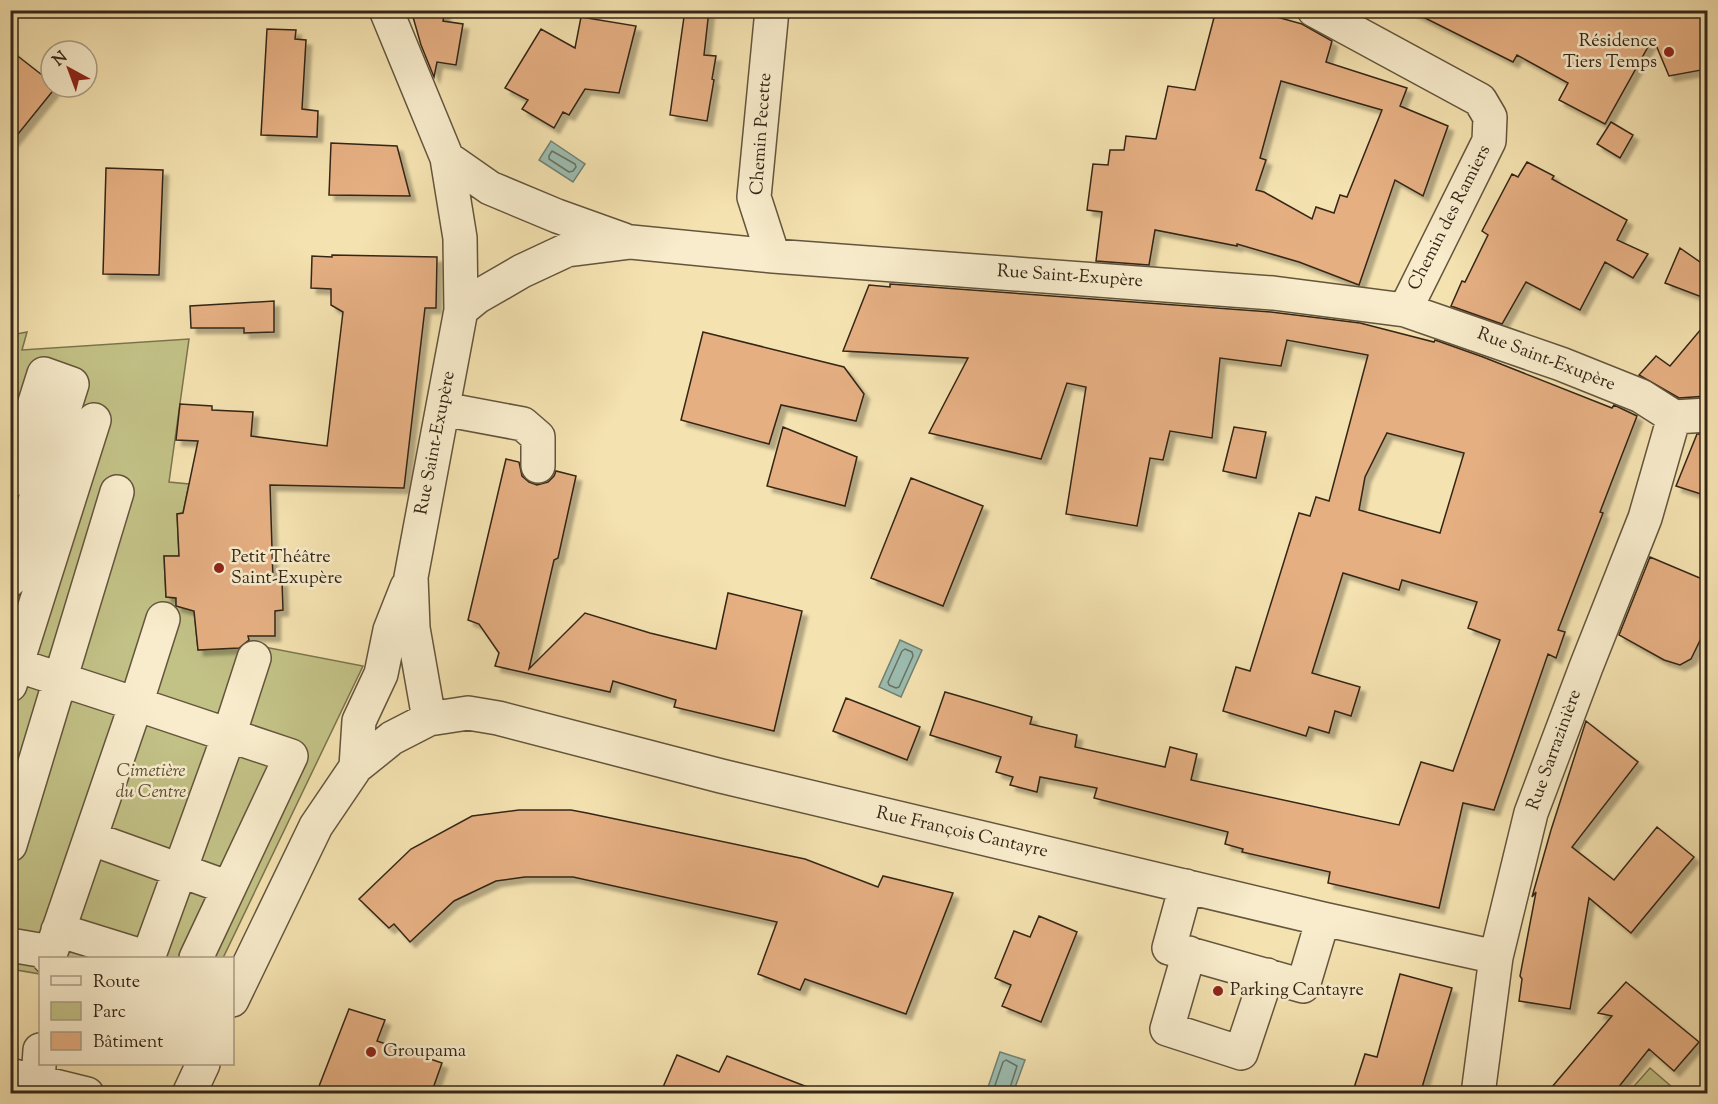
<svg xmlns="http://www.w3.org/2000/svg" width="1718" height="1104" viewBox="0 0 1718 1104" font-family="'Sorts Mill Goudy',serif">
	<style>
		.green { fill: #c2c186; stroke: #7b744e; stroke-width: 1.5 }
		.water { fill: #9cbdb1; stroke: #728173; stroke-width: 1.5 }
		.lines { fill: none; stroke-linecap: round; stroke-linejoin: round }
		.shore { stroke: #687264; stroke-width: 1.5 }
		.building { fill: #e5af82; stroke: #342617; stroke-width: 1.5; fill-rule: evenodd; filter: url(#shadow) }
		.minor-casing { stroke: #64553d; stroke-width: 36 }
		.minor { stroke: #f8eccc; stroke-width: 33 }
		.poi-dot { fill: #8f2418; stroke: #f8eccc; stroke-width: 2 }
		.labels { text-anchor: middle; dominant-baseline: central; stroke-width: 5; stroke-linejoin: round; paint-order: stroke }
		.poi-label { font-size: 18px; fill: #342617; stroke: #f8eccc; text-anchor: start }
		.street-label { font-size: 18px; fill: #342617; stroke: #f8eccc }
		.park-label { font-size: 18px; font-style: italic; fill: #584d33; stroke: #f8eccc }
	</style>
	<defs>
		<filter id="shadow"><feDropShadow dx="5.5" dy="5.5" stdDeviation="1.5" flood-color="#0004"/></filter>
	</defs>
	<rect width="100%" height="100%" fill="#f4e2b0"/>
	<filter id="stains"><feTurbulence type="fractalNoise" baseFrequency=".00333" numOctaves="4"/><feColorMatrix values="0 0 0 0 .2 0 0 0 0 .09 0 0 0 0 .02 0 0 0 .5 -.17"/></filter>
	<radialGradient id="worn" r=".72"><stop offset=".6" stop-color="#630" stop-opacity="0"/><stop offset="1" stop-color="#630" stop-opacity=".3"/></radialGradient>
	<!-- green -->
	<path class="green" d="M27 332 22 350 189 339 169 482 189 484 183 513 177 514 179 556H164L166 597 176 598V606L194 611 198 650 249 647V644L363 666 223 958H40V974L11 969V335Z
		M1650 1068 1679 1093H1628Z"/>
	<!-- water -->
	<path class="water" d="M551 141 585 164 573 182 539 160Z
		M900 640 922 650 901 697 879 687Z
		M1000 1052 1025 1060 1013 1093H986Z"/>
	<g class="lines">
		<!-- shore -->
		<path class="shore" d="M552 151 575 164 576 167 573 171 569 172 549 159V156Z
			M905 649 912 652 913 656 899 687 896 688 889 685 888 682 902 651Z
			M992 1094 1003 1062 1006 1060 1017 1066 1008 1094"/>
	</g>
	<!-- building -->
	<path class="building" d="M411 10H445L443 21 463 24 456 65 437 62 434 77 421 45Z
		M685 10H709L704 55 716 56 712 79 714 80 707 121 670 115Z
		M1216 10H1252L1302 24 1332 41 1326 62 1407 88 1400 106 1448 126 1423 196 1395 180 1359 285 1299 262 1237 244V246L1155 230 1149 265 1096 261 1102 212 1087 210 1093 164 1108 165 1110 150H1124L1126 136 1156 139 1168 86 1195 90ZM1281 81 1382 110 1347 197 1340 195 1334 213 1316 207 1312 219 1264 192 1256 190 1266 160 1260 158Z
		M1409 10H1707V69L1669 76 1653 38 1605 124 1559 100 1568 83 1517 55 1513 62Z
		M581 17 636 26 619 93 585 89 569 115 563 112 554 128 522 109 528 100 505 88 541 29 575 48Z
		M267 29 296 30 295 39 306 40 302 109 318 111 317 137 261 135Z
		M10 50 51 82V87H56L10 144Z
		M1611 122 1633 135 1620 158 1597 144Z
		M331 143 397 146 410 196 329 195Z
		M1527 162 1554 176 1552 179 1627 220 1617 240 1648 254 1633 278 1605 262 1580 310 1526 282 1502 324 1451 306 1462 281 1465 282 1488 235 1482 231 1512 174 1518 177Z
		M106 168 163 170 159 275 103 274Z
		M1680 248 1707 267V299L1665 283Z
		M332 255 437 257 436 308H425L404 488 270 485 273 580 282 581 283 610 275 611V636H248L249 640 239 648 198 650 194 611 176 606V598L166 597 164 556H179L177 514 183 513 198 441 176 440 180 404 212 406V410L253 412 251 436 327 446 343 312 331 305V289L311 288 312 256 332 257Z
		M890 284 1271 312 1360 323 1434 342 1435 340 1483 357 1612 408 1614 405 1637 416 1600 512 1603 513 1558 630 1565 632 1556 658 1548 654 1494 810 1463 803 1439 908 1328 883 1330 872 1242 852 1243 849 1225 844 1228 832 1094 798 1097 788 1040 777 1037 792 1010 785 1013 777 996 772 1001 757 930 735 945 692 1032 717 1030 724 1077 735 1075 747 1165 767 1170 747 1197 754 1191 780 1399 825 1421 762 1453 771 1500 640 1468 628 1477 602 1402 580 1399 590 1343 573 1312 673 1360 687 1351 716 1335 711 1329 733 1309 727 1306 736 1223 711 1236 667 1250 671 1299 513 1310 516 1316 497 1329 501 1368 355 1287 340 1281 366 1220 358 1212 438 1170 431 1163 460 1150 458 1137 526 1066 514 1086 387 1067 383 1041 459 929 433 968 358 843 351 869 285 890 287ZM1387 433 1464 453 1440 533 1359 510 1365 477Z
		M274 301V332L244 333V328H191L190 306Z
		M1707 322V396L1679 398 1639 375 1656 356 1670 366Z
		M703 332 844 367 864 394 856 421 781 405 769 444 681 420Z
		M783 427 857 457 845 506 767 486Z
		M1234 427 1266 432 1256 478 1223 471Z
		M1697 434H1707V496L1676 486Z
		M506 459 519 462 522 476 529 482 537 485 548 482 554 476 556 471 576 476 558 558 554 560 529 669 585 613 650 633 716 649 728 593 802 611 774 731 674 707 676 700 613 681 610 692 495 666 499 653 479 624 468 620Z
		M911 478 983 506 943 606 871 578Z
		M1650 557 1707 581V626L1691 659 1680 665 1664 660 1619 635Z
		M846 698 920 727 907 760 833 731Z
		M1586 721 1638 762 1572 847 1614 880 1657 827 1694 857 1631 933 1589 898 1570 1009 1519 1001 1522 979 1520 976 1536 892 1532 897 1551 830Z
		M519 810H571L587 813 805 859 878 887 883 876 953 893 906 1014 805 979 800 990 758 974 777 922 573 877H525L496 881 454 901 410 942 394 924 389 928 359 899 411 849 472 816Z
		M1039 916 1077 932 1041 1022 1002 1006 1011 985 995 978 1014 931 1030 937Z
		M1400 974 1452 988 1420 1094H1352L1365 1054 1377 1057Z
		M1626 982 1699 1042 1674 1071 1649 1049 1613 1094H1546L1612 1016 1598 1013Z
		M349 1009 385 1020 377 1041 442 1063 431 1094H316Z
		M677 1055 719 1072 727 1056 818 1091V1094H660Z"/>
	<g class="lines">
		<!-- minor casing -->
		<g class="minor-casing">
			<path id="minor" d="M386 10 447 158 460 238 461 310 411 577 413 628 429 719
				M772 10 754 197 773 256
				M1314 10 1480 100 1490 117 1489 141 1405 310
				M447 158 490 188 557 216 624 240
				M461 310 477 297 522 271 567 250 631 242 773 256 1273 293 1405 310 1561 364 1641 396 1674 417
				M443 409 523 424 538 437V466
				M1674 417 1708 415
				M10 481 44 374 72 384 10 580
				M10 663 136 704 291 756 196 958
				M10 685 94 420
				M356 767 359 721 381 674 390 630 407 587
				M90 838 229 888
				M10 845 117 492
				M1186 886 1169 948 1303 986 1323 919
				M58 930 148 958
				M10 945 51 952 49 958
				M51 952 136 704 163 619
				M1189 953 1167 1029 1241 1053 1267 975
				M148 958 229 735 254 658
				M232 1000 316 826 356 767 392 738 429 719 468 713 498 718 721 776 1323 919 1496 957
				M10 1075 87 1094
				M38 1082 40 1050
				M189 1094 203 1064
				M1478 1094 1496 957 1531 813 1586 667 1645 518 1674 417"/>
		</g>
		<!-- minor -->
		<use href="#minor" class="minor"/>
	</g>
	<!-- markers -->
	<g class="poi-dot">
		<circle cx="1669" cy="52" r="6"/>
		<circle cx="219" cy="568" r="6"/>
		<circle cx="1218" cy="991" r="6"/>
		<circle cx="371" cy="1052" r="6"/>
	</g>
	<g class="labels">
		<!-- poi labels -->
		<g class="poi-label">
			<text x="1657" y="42" text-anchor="end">Résidence<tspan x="1657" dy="21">Tiers Temps</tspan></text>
			<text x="231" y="558">Petit Théâtre<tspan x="231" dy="21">Saint-Exupère</tspan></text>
			<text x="1230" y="991">Parking Cantayre</text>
			<text x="383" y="1052">Groupama</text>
		</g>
		<!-- street labels -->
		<g class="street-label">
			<text transform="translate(762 134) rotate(-86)">Chemin Pecette</text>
			<text transform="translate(1450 218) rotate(-63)">Chemin des Ramiers</text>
			<text transform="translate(1070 277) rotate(4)">Rue Saint-Exupère</text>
			<text transform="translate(1546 360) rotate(21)">Rue Saint-Exupère</text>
			<text transform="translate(436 443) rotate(-79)">Rue Saint-Exupère</text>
			<text transform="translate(1555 750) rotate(-70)">Rue Sarrazinière</text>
			<text transform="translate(962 833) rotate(13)">Rue François Cantayre</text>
		</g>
		<!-- park labels -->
		<g class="park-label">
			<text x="151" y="772">Cimetière<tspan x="151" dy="21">du Centre</tspan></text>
		</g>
	</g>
	<!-- margin -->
	<rect width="1718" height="1104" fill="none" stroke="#f4e2b0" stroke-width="36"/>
	<rect x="12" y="12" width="1694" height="1080" fill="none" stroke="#342617" stroke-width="3"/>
	<rect x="18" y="18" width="1682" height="1068" fill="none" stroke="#342617" stroke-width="1.5"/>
	<!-- legend -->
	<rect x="39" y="957" width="195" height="108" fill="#f8eccc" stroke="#aa9d84" stroke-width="1.5"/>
	<rect x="51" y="976" width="30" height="9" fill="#f8eccc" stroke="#aa9d84" stroke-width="1.5"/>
	<text x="93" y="987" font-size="18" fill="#342617">Route</text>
	<rect x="51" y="1002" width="30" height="18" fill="#c2c186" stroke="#aa9d84" stroke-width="1.5"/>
	<text x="93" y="1017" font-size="18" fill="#342617">Parc</text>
	<rect x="51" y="1032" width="30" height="18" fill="#e5af82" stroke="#aa9d84" stroke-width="1.5"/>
	<text x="93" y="1047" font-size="18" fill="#342617">Bâtiment</text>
	<!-- north arrow -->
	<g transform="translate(69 69) rotate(319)"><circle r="28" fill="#f8eccc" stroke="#aa9d84" stroke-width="1.5"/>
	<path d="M0-4.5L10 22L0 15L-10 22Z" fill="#8f2418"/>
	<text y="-9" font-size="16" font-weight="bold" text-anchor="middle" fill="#342617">N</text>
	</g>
	<rect width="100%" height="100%" filter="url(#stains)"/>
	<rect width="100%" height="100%" fill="url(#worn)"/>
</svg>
